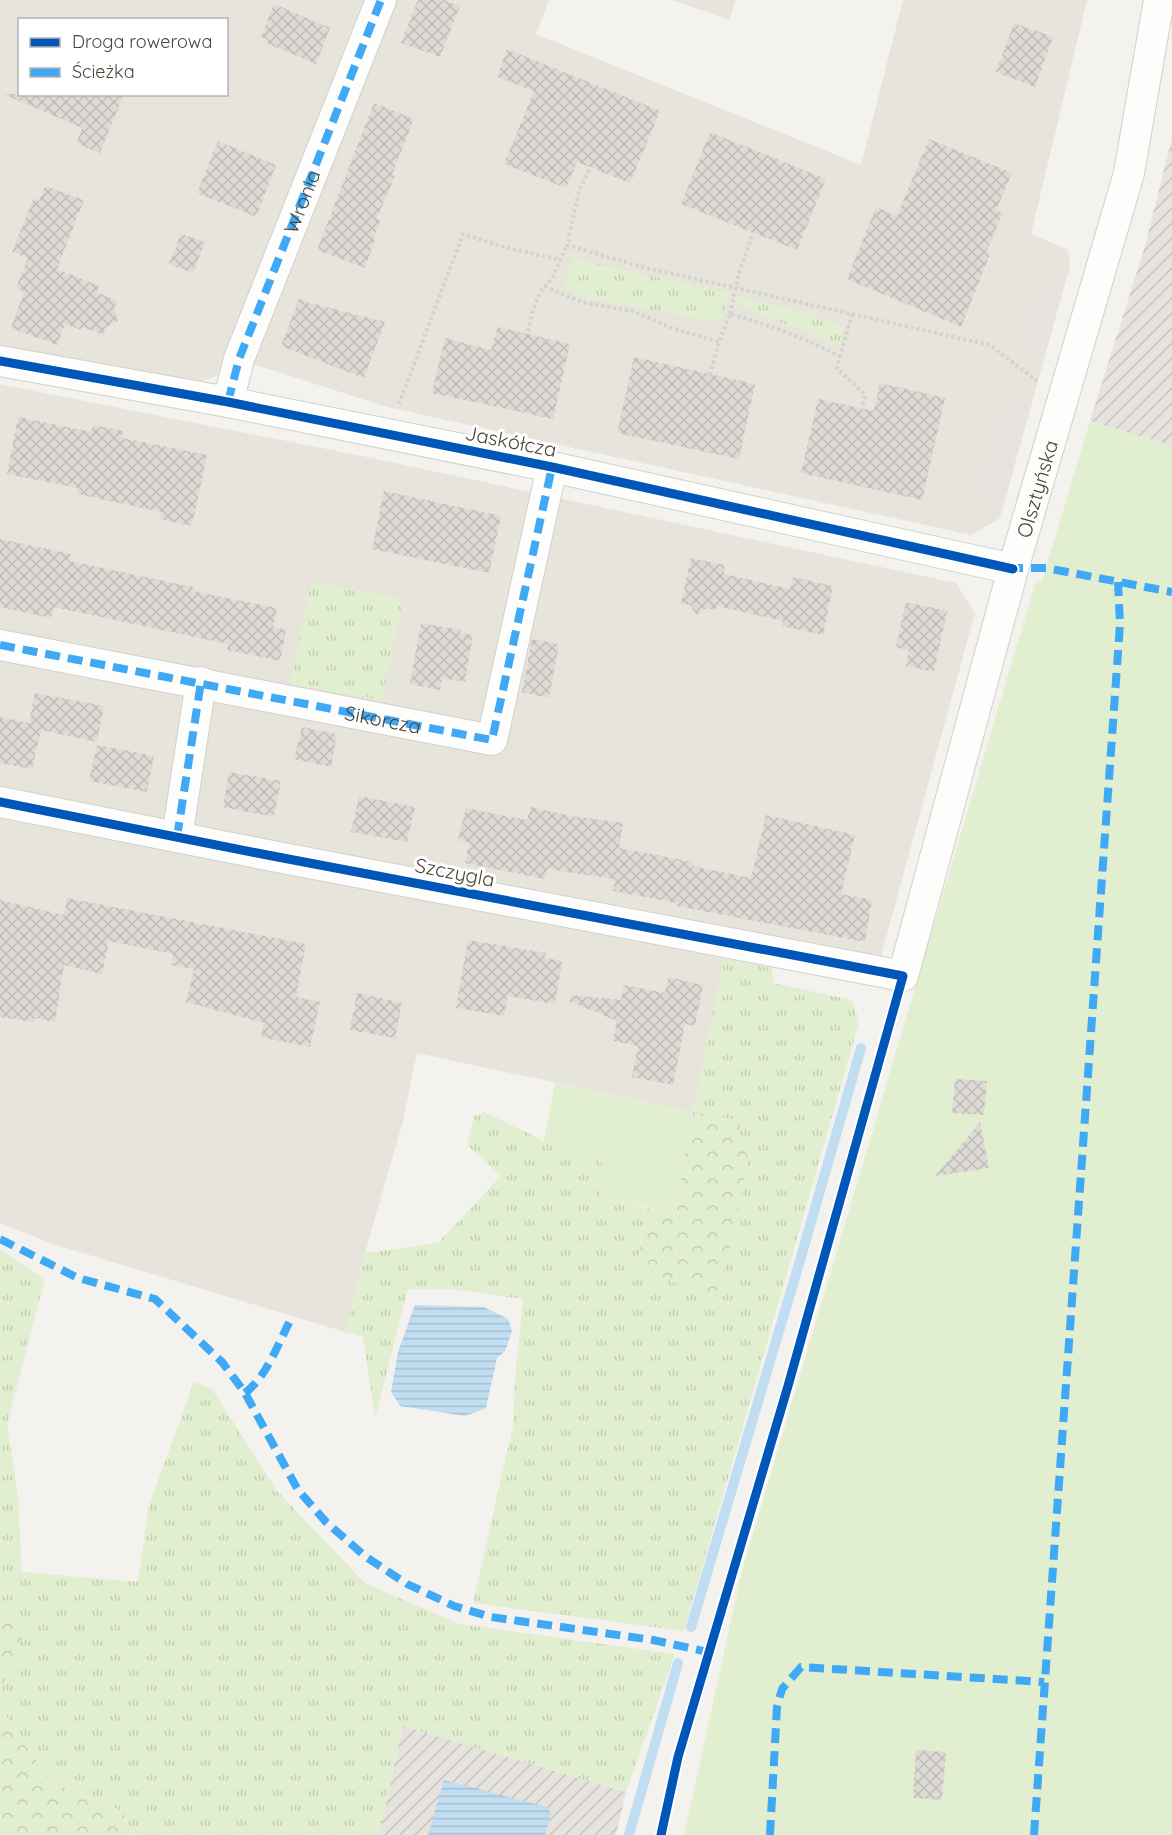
<svg xmlns="http://www.w3.org/2000/svg" width="1172" height="1835" viewBox="0 0 1172 1835" font-family="Quicksand,sans-serif">
	<style>
		.residential { fill: #e7e4dc; fill-rule: evenodd }
		.industrial { fill: url(#industrial-furrows) }
		.grass { fill: url(#grass-tufts) }
		.forest { fill: url(#forest-crowns) }
		.garden { fill: #e1eecf }
		.parking { fill: #e6e3df }
		.water { fill: url(#water-rules) }
		.lines { fill: none; stroke-linecap: round; stroke-linejoin: round }
		.stream { stroke: #c0ddf1; stroke-width: 10 }
		.building { fill: url(#building-cross-hatch) }
		.street-casing { stroke: #d2d0cb; stroke-width: 32 }
		.path { stroke: #d3d2cc; stroke-width: 4; stroke-dasharray: 3 3; stroke-linecap: butt }
		.street { stroke: #fdfdfc; stroke-width: 30 }
		.quiet { stroke: #3fa9f5; stroke-width: 8; stroke-dasharray: 15 8; stroke-linecap: butt }
		.cycleway-casing { stroke: #fff; stroke-width: 13 }
		.cycleway { stroke: #0057b8; stroke-width: 9 }
		.labels { text-anchor: middle; dominant-baseline: central; stroke-width: 6; stroke-linejoin: round; paint-order: stroke }
		.street-label { font-size: 20px; fill: #4b4439; stroke: #fff }
	</style>
	<defs>
		<pattern id="industrial-furrows" width="10" height="10" patternUnits="userSpaceOnUse" patternTransform="scale(1.5)"><rect width="10" height="10" fill="#e6e2de"/><path d="M-1 1l2-2M0 10L10 0M9 11l2-2" fill="none" stroke="#c7c3bf"/></pattern>
		<pattern id="grass-tufts" width="24" height="20" patternUnits="userSpaceOnUse" patternTransform="scale(1.5)"><rect width="24" height="20" fill="#e1eecf"/><path d="M3 7l-1-3M5 7V3M7 7l1-3M15 17l-1-3M17 17v-4M19 17l1-3" fill="none" stroke="#c3cdb2"/></pattern>
		<pattern id="forest-crowns" width="20" height="18" patternUnits="userSpaceOnUse" patternTransform="scale(1.5)"><rect width="20" height="18" fill="#e1eecf"/><path d="M2 6a3 3 0 1 1 6 0M12 15a3 3 0 1 1 6 0" fill="none" stroke="#c3cdb2"/></pattern>
		<pattern id="water-rules" width="6" height="5" patternUnits="userSpaceOnUse" patternTransform="scale(1.5)"><rect width="6" height="5" fill="#c0ddf1"/><path d="M0 2.5h6" fill="none" stroke="#a6bfcf"/></pattern>
		<pattern id="building-cross-hatch" width="8" height="8" patternUnits="userSpaceOnUse" patternTransform="scale(1.5)"><rect width="8" height="8" fill="#dedbd6"/><path d="M0 0l8 8M0 8l8-8" fill="none" stroke="#c0bdb8"/></pattern>
	</defs>
	<rect width="100%" height="100%" fill="#f4f2ee"/>
	<!-- residential -->
	<path class="residential" d="M0 0H549L536 34 861 165 903 0H1087L1031 234 1068 250 1070 266 1000 518 971 535 387 407 253 364 193 384 0 347ZM20 20H226V94H20Z
		M672 0H735L730 20Z
		M0 384 367 457 956 583 975 613 881 956 454 875 448 906 586 930 724 958 693 1112 417 1053 403 1121 365 1253 345 1332 53 1244 0 1223Z"/>
	<!-- industrial -->
	<path class="industrial" d="M1172 138V446L1090 421 1145 246Z
		M403 1726 626 1792 616 1835H379Z"/>
	<!-- grass -->
	<path class="grass" d="M571 258 729 293 721 323 584 297 564 289Z
		M739 298 807 312 844 327 840 345 738 305Z
		M311 581 403 599 382 700 290 684Z
		M724 958 772 968 773 983 852 1000 859 1023 684 1631 473 1603 513 1426 515 1378 523 1299 452 1289H408L375 1418 363 1337 345 1332 365 1253 438 1243 501 1176 467 1145 474 1116 484 1112 544 1141 603 1163 601 1199 645 1208 638 1260 736 1137 743 1122 693 1112Z
		M0 1249 45 1279 7 1424 18 1496 22 1572 138 1582 149 1505 194 1382 212 1389 277 1491 365 1583 460 1624 675 1654 626 1792 403 1726 379 1835H134L122 1811 50 1781 0 1707V1693L25 1628 0 1616Z"/>
	<!-- forest -->
	<path class="forest" d="M693 1112 743 1121 736 1137 749 1158 728 1259 717 1291C688 1295 660 1276 638 1260L645 1208 675 1213Z
		M0 1616 26 1628 0 1693Z
		M0 1707 50 1781 122 1811 134 1835H0Z"/>
	<!-- garden -->
	<path class="garden" d="M1090 421 1172 446V1835H684L742 1571 1036 581H1042Z
		M555 1083 693 1112 675 1213 601 1199 603 1163 544 1141Z"/>
	<!-- parking -->
	<path class="parking" d="M1033 291 1055 296 1039 356 1016 350Z
		M1005 391 1028 397 999 505 976 499Z"/>
	<!-- water -->
	<path class="water" d="M415 1305 484 1307 508 1319 512 1331 505 1351 497 1358 486 1408 465 1416 400 1406 391 1392 398 1352Z
		M444 1780 547 1807 551 1813 545 1835H428Z"/>
	<g class="lines">
		<!-- stream -->
		<path class="stream" d="M691 1627 801 1257 861 1048
			M629 1835 678 1663"/>
	</g>
	<!-- building -->
	<path class="building" d="M418 0H444L460 6 440 57 401 43Z
		M274 4 330 28 316 64 266 43 268 40 261 37Z
		M1014 23 1053 37 1035 87 996 72Z
		M507 49 660 111 630 183 577 162 566 188 504 164 534 91 497 77Z
		M3 94H124L100 153 76 143 82 128Z
		M374 103 414 119 392 175 395 176 377 218 380 220 373 240H375L365 268 317 250Z
		M710 132 826 179 797 250 681 204Z
		M929 139 1012 173 996 210 1003 213 986 252 990 254 961 327 847 279 876 207 897 216Z
		M218 141 276 165 256 217 197 193Z
		M45 186 84 200 57 269 99 286 97 292 117 301 114 308 118 321 106 327 103 335 83 327 82 330 65 324 57 345 11 328 24 292 16 288 28 258 12 252 34 198 39 201Z
		M181 234 205 242 193 273 169 264Z
		M299 299 310 303 385 322 364 378 281 346Z
		M498 327 570 344 553 419 432 393 445 338 491 350Z
		M634 357 755 384 739 459 617 433Z
		M880 383 945 398 922 500 801 473 818 399 874 411Z
		M18 417 91 432 93 425 123 431 122 438 207 455 192 526 159 519 161 512 77 494 78 488 7 474Z
		M384 491 501 516 489 573 372 549Z
		M0 539 71 554 69 561 193 587 192 591 277 608 273 627 286 630 280 661 227 650 228 644 54 607 51 618 0 607Z
		M691 558 725 565 724 574 790 589 793 577 833 586 823 635 782 626 783 621 717 606 716 610 707 608 697 615 690 605 681 603Z
		M906 602 947 611 934 672 906 666 909 651 896 647Z
		M421 623 461 630 460 633 473 635 465 682 442 678 440 690 410 684Z
		M532 639 559 644 549 698 522 692Z
		M35 693 104 706 97 742 41 730 32 769 0 763V717L29 723Z
		M302 727 337 734 331 767 294 759Z
		M97 745 154 756 147 792 89 781Z
		M229 772 281 781 274 817 223 807Z
		M359 796 415 807 407 842 351 832Z
		M531 807 571 816 623 823 619 848 693 862 692 866 751 878 766 815 855 835 841 894 872 900 865 942 677 906V903L613 891 615 879 547 869 545 879 465 863 469 843 458 840 466 808 527 820Z
		M67 898 306 944 296 997 320 1002 310 1047 261 1037 264 1023 186 1002 194 969 172 965 173 954 109 941 102 974 64 965 55 1022 34 1018V1022L0 1017V900L64 915Z
		M468 940 546 953 545 958 562 961 555 1004 508 996 504 1016 456 1008Z
		M668 977 703 985 695 1026 685 1024 673 1085 632 1077 638 1046 613 1041 617 1021 569 1001 571 995 621 1000 624 985 665 993Z
		M357 993 402 1003 395 1038 350 1030Z
		M955 1079 987 1081 984 1115 952 1113Z
		M980 1122 989 1168 935 1176Z
		M916 1750 946 1752 942 1800 913 1798Z"/>
	<g class="lines">
		<!-- street casing -->
		<g class="street-casing">
			<g id="street">
				<path d="M0 361 228 402 552 467 1013 569"/>
				<path id="s1" d="M228 402 239 359 381 0"/>
				<path d="M0 645 492 740 552 467"/>
				<path id="s2" d="M0 802 262 854 903 976 1013 569 1129 173 1159 0"/>
				<path d="M177 837 201 682"/>
			</g>
		</g>
		<!-- path -->
		<path class="path" d="M589 170 579 191 567 245 642 267 990 345 1037 381
			M545 286 581 302 632 311 675 329 719 342
			M730 314 739 273 753 233
			M852 314 837 368 865 395 862 407
			M528 331 532 313 540 292 553 277 567 245
			M710 375 719 342 730 314C769 325 805 338 841 357
			M399 404 463 234 500 246 560 260"/>
		<!-- street -->
		<use href="#street" class="street"/>
		<!-- quiet -->
		<g class="quiet">
			<path d="M228 402 239 359 381 0"/>
			<path d="M1008 568H1046L1172 592"/>
			<path id="s3" d="M0 645 492 740 552 467"/>
			<path d="M177 837 201 682"/>
			<path d="M0 1239 78 1278 155 1299 222 1362 245 1393 298 1490 326 1522 366 1557 407 1584 454 1606 491 1617 653 1640 708 1652"/>
			<path d="M245 1393C267 1376 277 1346 290 1321"/>
			<path d="M770 1835 777 1707 782 1689 801 1667 1044 1682"/>
			<path d="M1034 1835 1120 624 1118 582"/>
		</g>
		<!-- cycleway casing -->
		<g class="cycleway-casing">
			<path id="cycleway" d="M0 361 228 402 552 467 1013 569
				M0 802 262 854 903 976 788 1386 678 1757 661 1835"/>
		</g>
		<!-- cycleway -->
		<use href="#cycleway" class="cycleway"/>
	</g>
	<g class="labels">
		<!-- street labels -->
		<g class="street-label">
			<text stroke="none"><textPath href="#s1" startOffset="214">Wronia</textPath></text>
			<text transform="translate(511 441) rotate(11)">Jaskółcza</text>
			<text stroke="none"><textPath href="#s2" startOffset="1425">Olsztyńska</textPath></text>
			<text stroke="none"><textPath href="#s3" startOffset="390">Sikorcza</textPath></text>
			<text transform="translate(455 872) rotate(11)">Szczygla</text>
		</g>
	</g>
	<!-- legend -->
	<rect x="18" y="18" width="210" height="78" fill="#ffffff" stroke="#b7b4b0" stroke-width="1.5"/>
	<rect x="30" y="38" width="30" height="9" fill="#0057b8" stroke="#b7b4b0" stroke-width="1.5"/>
	<text x="72" y="48" font-size="18" fill="#4b4439">Droga rowerowa</text>
	<rect x="30" y="68" width="30" height="9" fill="#3fa9f5" stroke="#b7b4b0" stroke-width="1.5"/>
	<text x="72" y="78" font-size="18" fill="#4b4439">Ścieżka</text>
</svg>
